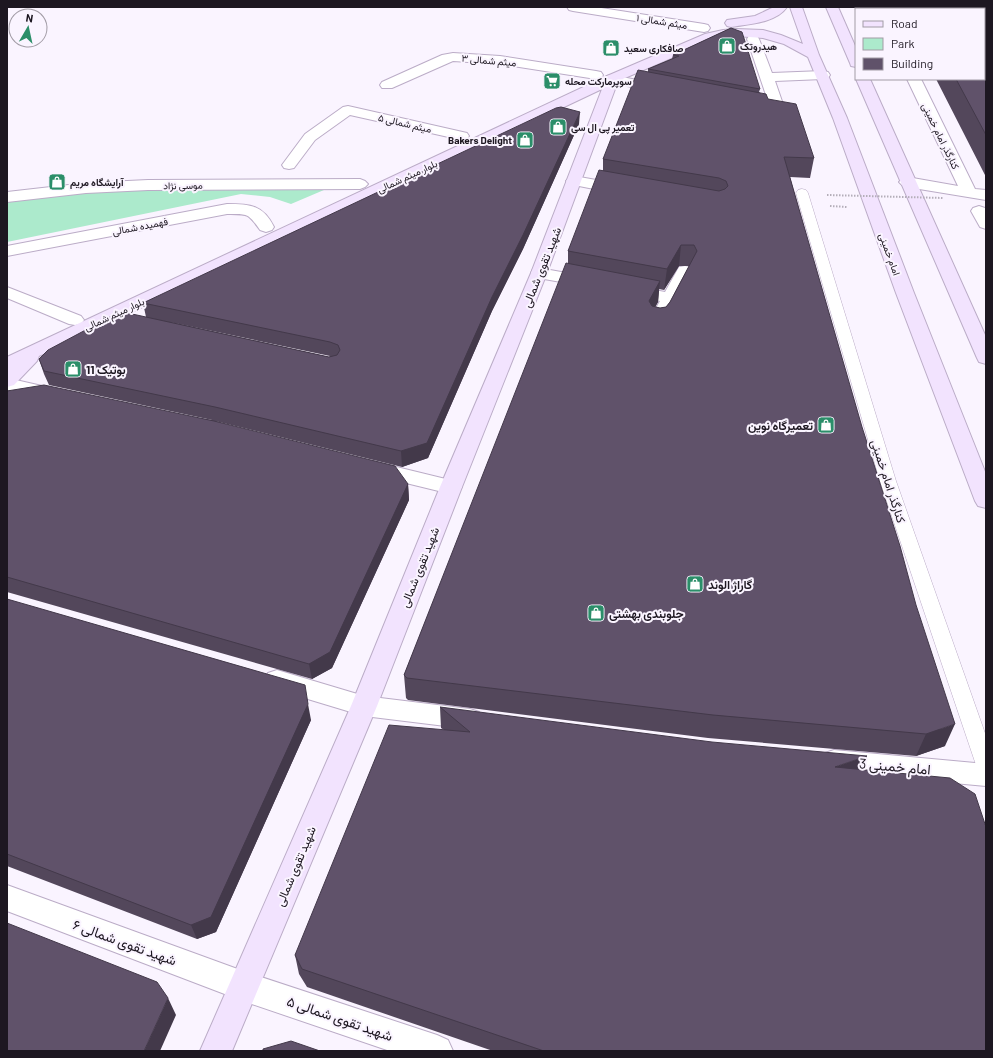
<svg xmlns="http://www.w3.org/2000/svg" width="993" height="1058" viewBox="0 0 993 1058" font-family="Barlow,Vazirmatn,sans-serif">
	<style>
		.green { fill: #aceacc }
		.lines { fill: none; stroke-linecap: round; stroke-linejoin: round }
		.lane-casing { stroke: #bbacc7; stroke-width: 1 }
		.street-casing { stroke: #bbacc7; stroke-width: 2 }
		.secondary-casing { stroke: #bbacc7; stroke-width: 2 }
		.path { stroke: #b4aeb9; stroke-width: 2; stroke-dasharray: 1.5 1.5; stroke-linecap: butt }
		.lane { fill: #fff; fill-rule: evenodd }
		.street { fill: #fff; fill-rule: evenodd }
		.secondary { fill: #f2e3fe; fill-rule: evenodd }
		.path-bridge { stroke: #b4aeb9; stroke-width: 2; stroke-dasharray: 1.5 1.5; stroke-linecap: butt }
		.wall { fill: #53475b; fill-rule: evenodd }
		.shaded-wall { fill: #43394a }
		.building { fill: #60526a; stroke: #43394a }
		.labels { text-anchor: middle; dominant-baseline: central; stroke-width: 4; stroke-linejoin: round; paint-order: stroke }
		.far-street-label { font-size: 10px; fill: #1d1721; stroke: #faf4ff }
		.far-poi-label { font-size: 10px; font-weight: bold; fill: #1d1721; stroke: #faf4ff; text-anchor: start }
		.street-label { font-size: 12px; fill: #1d1721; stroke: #faf4ff }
		.poi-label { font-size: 12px; font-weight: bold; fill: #1d1721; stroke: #faf4ff; text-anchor: start }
		.near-street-label { font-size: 14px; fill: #1d1721; stroke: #faf4ff }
	</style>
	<rect width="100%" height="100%" fill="#faf4ff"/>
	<!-- green -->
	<path class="green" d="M331 187 291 204 270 197 241 194 7 242V200L129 188Z"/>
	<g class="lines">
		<!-- lane casing -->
		<g class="lane-casing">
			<path id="lane" d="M802 189 806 190 808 193 896 481 986 736V774L979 771 976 765 880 481 796 193 798 190Z"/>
		</g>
		<!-- street casing -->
		<g class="street-casing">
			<path id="street" d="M567 7H595L704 24 708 25 710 28 708 31 704 32 573 11 569 10Z
				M868 7H880L881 9H869Z
				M753 35 757 36 759 39 772 73 823 71 828 72 830 75 828 78 823 79 775 81 785 110 783 113 778 114 754 109 752 106 754 103 759 102 769 104 747 39 749 36Z
				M453 53 500 56 596 71 601 72 603 75 601 78 596 79 500 64 453 61 392 88H382L380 85 382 82 442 55Z
				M612 75 667 86 669 89 667 92 662 93 607 82 605 79 607 76Z
				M907 79H921L975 189 986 190V200L907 187 902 185 899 182 902 179 907 177 958 186Z
				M348 106 467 133 469 136 467 139 462 140 350 115 315 140 294 168 289 169 284 168 282 165 305 134 343 107Z
				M574 176 624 185 629 187 632 190 629 193 624 195 569 184 566 181 569 178Z
				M360 179 365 181 368 184 365 187 360 189 148 190 86 193 7 202V192L86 183 148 180Z
				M227 204C250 204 263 205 274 227L272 230 266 232 260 230C248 213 248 214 227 214L7 256V246Z
				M979 206 985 208 986 210V229L980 227 971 211 973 208Z
				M685 266 691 267 693 271 670 314 664 315 658 314 655 310 660 301 622 294 619 290 622 286 628 285 665 292 679 267Z
				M539 268 589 277 595 278 598 282 595 286 589 287 533 277 531 273 533 269Z
				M7 287 81 316 84 320 81 324 75 325 69 324 7 298Z
				M7 378 64 391 67 395 64 399 57 401 7 390Z
				M372 461 458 482 462 487 458 492 451 494 365 473 362 468 365 463Z
				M277 670 364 696 470 709 479 712 483 719 479 726 470 729 364 716 268 687 265 680 268 673Z
				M834 750 986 764V786L834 772 825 769 821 761 825 753Z
				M7 885 243 971 437 1035 448 1040 453 1051H390L243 1001 7 911Z"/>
		</g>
		<!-- secondary casing -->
		<g class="secondary-casing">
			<path id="secondary" d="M774 7H787C776 23 749 24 731 27L727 26 725 23 727 20 755 16Z
				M790 7H802L819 55 847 118 914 293 986 474V508L978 506 975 501 896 293 833 118 808 57 784 44 763 38 736 36 713 40 618 81 547 273 462 487 377 706 232 1051H200L351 706 440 487 531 273 602 89 39 356 37 361 14 385 7 387V357L607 76 705 34 723 30 736 29 763 30 781 35 803 44Z
				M826 7H838L856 48V67L851 66 850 63Z
				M856 79H870L986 337V364L979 362 977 358Z"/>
		</g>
		<!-- path -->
		<path class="path" d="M830 206 847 207"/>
		<!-- lane -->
		<use href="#lane" class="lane"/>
		<!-- street -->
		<use href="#street" class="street"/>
		<!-- secondary -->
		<use href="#secondary" class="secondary"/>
		<!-- path-bridge -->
		<path class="path-bridge" d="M827 195 943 198"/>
	</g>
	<!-- wall -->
	<path class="wall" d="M892 7H986V177L936 79H984V9H893Z
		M731 28 760 89 759 92 768 99 814 158 810 178 790 177 945 746 916 756 708 738 408 700 406 698 404 675 568 264V251L603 171V159L648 72V69L672 59 673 55ZM679 266H689L670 302 666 307 660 308 655 307 658 302 659 289 664 290Z
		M579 124 523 249 492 311 428 458 402 467 215 421 408 484 409 500 332 668 312 679 7 592V391L212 420 49 385 44 374 39 359 146 317 143 303ZM165 321 330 356 329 357Z
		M7 599 311 720 216 932 197 939 7 866Z
		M440 707 862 770 986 1051H493L307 987 299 974 295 955 444 730 441 728Z"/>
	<!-- shaded-wall -->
	<path class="shaded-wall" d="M580 112 579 124 523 249 492 311 428 458 402 467 401 451 492 297Z
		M681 245 679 266 664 290 667 269Z
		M660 281 658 302 647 322 649 301Z
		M408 484 409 500 332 668 312 679 309 664Z
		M308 704 311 720 216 932 197 939 191 925Z
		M955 724 945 746 916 756 926 734Z
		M867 756 859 776 835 767Z
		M168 998 176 1015 160 1051H144Z"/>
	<!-- building -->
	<path class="building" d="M911 7H986V135L956 79H984V9H912Z
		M731 28 742 32 760 89 648 69 679 56 673 55Z
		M638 70 766 94 768 99 796 104 814 158 784 157 862 427 900 546 916 605 955 724 926 734 713 715 407 678 404 675 566 263 660 281 649 301 652 306 660 308 666 307 670 302 697 251 694 245H681L667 269 568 251 599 170 719 191 725 189 728 186 726 181 719 178 603 159Z
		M561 107 580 112 523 235 492 297 427 443 401 451 215 407 44 371 39 359 48 350 110 317H114L123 312 329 357 337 355 340 350 338 345 330 342 143 303 556 108Z
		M44 385 214 421 395 466 408 484 330 652 309 664 7 577V391Z
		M7 599 305 685 308 704 211 917 191 925 7 854Z
		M440 707 712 742 867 756 835 767 950 778 975 794 986 827V1051H544L302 969 295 955 389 725 470 732Z
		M7 923 157 982 168 998 144 1051H7Z
		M291 1041 320 1051H263V1049Z"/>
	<!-- icons -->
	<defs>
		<g id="shop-square" transform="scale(0.9)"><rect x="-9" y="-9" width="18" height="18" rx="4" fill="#2b8e69" stroke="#faf4ff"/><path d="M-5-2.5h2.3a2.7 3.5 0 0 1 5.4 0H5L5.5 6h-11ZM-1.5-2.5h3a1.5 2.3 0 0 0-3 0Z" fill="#fff"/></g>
		<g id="supermarket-square" transform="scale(0.9)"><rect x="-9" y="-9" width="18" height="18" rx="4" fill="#2b8e69" stroke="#faf4ff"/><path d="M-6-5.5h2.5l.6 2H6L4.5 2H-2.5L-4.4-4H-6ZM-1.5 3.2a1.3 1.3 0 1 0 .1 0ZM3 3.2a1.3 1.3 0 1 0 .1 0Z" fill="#fff"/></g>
	</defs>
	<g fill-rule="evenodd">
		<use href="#shop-square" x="727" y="46"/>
		<use href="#shop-square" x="611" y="48"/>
		<use href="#supermarket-square" x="552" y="81"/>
		<use href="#shop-square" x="558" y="127"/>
		<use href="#shop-square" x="525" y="140"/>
		<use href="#shop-square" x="57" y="182"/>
		<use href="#shop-square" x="73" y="369"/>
		<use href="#shop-square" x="826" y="425"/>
		<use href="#shop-square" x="695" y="584"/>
		<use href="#shop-square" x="596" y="613"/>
	</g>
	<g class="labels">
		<!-- far-street labels -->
		<g class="far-street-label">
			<text transform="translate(662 21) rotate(9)">میثم شمالی ۱</text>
			<text transform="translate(489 60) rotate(5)">میثم شمالی ۳</text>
			<text transform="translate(405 123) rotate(13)">میثم شمالی ۵</text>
			<text transform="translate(941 136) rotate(64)">کنارگذر امام خمینی</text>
			<text transform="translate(407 176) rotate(-25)">بلوار میثم شمالی</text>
			<text transform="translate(183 185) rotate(-1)">موسی نژاد</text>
			<text transform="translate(140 226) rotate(-11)">فهمیده شمالی</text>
			<text transform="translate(890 254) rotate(70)">امام خمینی</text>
			<text transform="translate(114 314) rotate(-25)">بلوار میثم شمالی</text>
		</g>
		<!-- far-poi labels -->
		<g class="far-poi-label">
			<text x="740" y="46">هیدروتک</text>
			<text x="624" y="48">صافکاری سعید</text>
			<text x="565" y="81">سوپرمارکت محله</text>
			<text x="571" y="127">تعمیر پی ال سی</text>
			<text x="512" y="140" text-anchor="end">Bakers Delight</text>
			<text x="70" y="182">آرایشگاه مریم</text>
		</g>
		<!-- street labels -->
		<g class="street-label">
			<text transform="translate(541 267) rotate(-68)">شهید تقوی شمالی</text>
			<text transform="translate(889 481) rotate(72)">کنارگذر امام خمینی</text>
			<text transform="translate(419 567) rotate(-68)">شهید تقوی شمالی</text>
			<text transform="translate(295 866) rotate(-67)">شهید تقوی شمالی</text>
		</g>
		<!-- poi labels -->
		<g class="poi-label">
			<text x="86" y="369">بوتیک 11</text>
			<text x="813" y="425" text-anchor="end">تعمیرگاه نوین</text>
			<text x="708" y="584">گاراژ الوند</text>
			<text x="609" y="613">جلوبندی بهشتی</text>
		</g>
		<!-- near-street labels -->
		<g class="near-street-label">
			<text transform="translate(895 766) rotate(5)">امام خمینی 3</text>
			<text transform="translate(125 942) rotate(20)">شهید تقوی شمالی ۶</text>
			<text transform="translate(340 1018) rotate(19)">شهید تقوی شمالی ۵</text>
		</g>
	</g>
	<!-- border -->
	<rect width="993" height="1058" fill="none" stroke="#1d1721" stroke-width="16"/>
	<!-- legend -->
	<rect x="855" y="8" width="130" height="72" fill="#faf4ff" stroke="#a29ca6"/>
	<rect x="863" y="21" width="20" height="6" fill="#f2e3fe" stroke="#a29ca6"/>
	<text x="891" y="28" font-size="12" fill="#1d1721">Road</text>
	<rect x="863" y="38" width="20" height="12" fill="#aceacc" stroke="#a29ca6"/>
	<text x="891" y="48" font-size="12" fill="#1d1721">Park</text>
	<rect x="863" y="58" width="20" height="12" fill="#60526a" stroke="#a29ca6"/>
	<text x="891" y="68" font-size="12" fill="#1d1721">Building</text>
	<!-- north arrow -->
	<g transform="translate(28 28) rotate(9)"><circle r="19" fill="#faf4ff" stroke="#a29ca6"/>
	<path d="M0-3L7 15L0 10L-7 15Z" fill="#2b8e69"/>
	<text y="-6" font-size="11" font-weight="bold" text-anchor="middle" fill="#1d1721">N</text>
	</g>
</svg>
